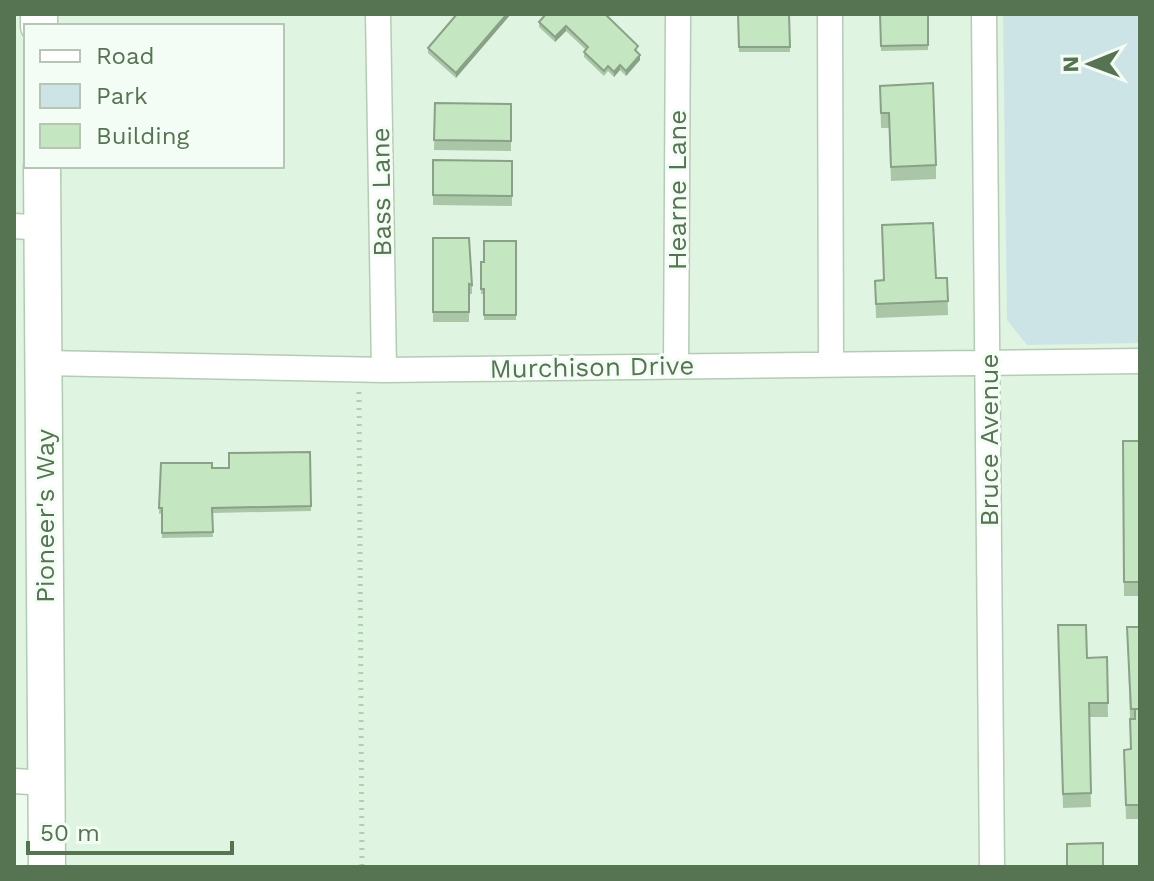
<svg xmlns="http://www.w3.org/2000/svg" width="1154" height="881" viewBox="0 0 1154 881" font-family="'Work Sans',sans-serif">
	<style>
		.residential { fill: #dff4e1; fill-rule: evenodd }
		.green { fill: #cde4e7 }
		.lines { fill: none; stroke-linecap: round; stroke-linejoin: round }
		.street-casing { stroke: #b5ccb4; stroke-width: 27 }
		.secondary-casing { stroke: #b0ccb0; stroke-width: 39 }
		.path { stroke: #aed2ab; stroke-width: 5; stroke-dasharray: 2 6; stroke-linecap: butt }
		.street { stroke: #fff; stroke-width: 24 }
		.secondary { stroke: #fff; stroke-width: 36 }
		.wall { fill: #a9c6a6 }
		.shaded-wall { fill: #89a187 }
		.building { fill: #c4e6c1; stroke: #89a187; stroke-width: 2 }
		.labels { text-anchor: middle; dominant-baseline: central; stroke-width: 6; stroke-linejoin: round; paint-order: stroke }
		.street-label { font-size: 26px; fill: #567452; stroke: #f4fdf5 }
	</style>
	<rect width="100%" height="100%" fill="#edfbef"/>
	<!-- residential -->
	<path class="residential" d="M14 14H1140V867H47V783L14 781ZM26 26H282V166H26Z"/>
	<!-- green -->
	<path class="green" d="M1003 14H1140V343L1027 345 1007 320Z"/>
	<g class="lines">
		<!-- street casing -->
		<g class="street-casing">
			<path id="street" d="M378 14 384 370
				M830 14 831 364
				M984 14 992 867
				M14 226 43 228
				M44 363 384 370 1140 361
				M676 366 678 14
				M14 781 47 783"/>
		</g>
		<!-- secondary casing -->
		<g class="secondary-casing">
			<path id="secondary" d="M39 14V26
				M42 166 47 867"/>
		</g>
		<!-- path -->
		<path class="path" d="M359 392 362 867"/>
		<!-- street -->
		<use href="#street" class="street"/>
		<!-- secondary -->
		<use href="#secondary" class="secondary"/>
	</g>
	<!-- wall -->
	<path class="wall" d="M457 14 456 78 428 53V48Z
		M546 14 638 51 637 52 640 60 626 76 620 70 614 77 608 71 604 76 584 57V52L586 50 566 31 555 42 539 27V22Z
		M738 14H789L790 52H739Z
		M866 14H928V50L881 51 880 14Z
		M880 86 936 165V179L891 181 889 128H881Z
		M435 103 511 104V151L434 150Z
		M433 160 512 161V206L433 205Z
		M882 225 936 278H947L948 315 876 318 875 281 884 280Z
		M433 238 472 285V294H469V322H433Z
		M516 241V320H484V294H481V262H484Z
		M1123 441H1140V596H1124Z
		M310 452 311 511 212 513 213 537 162 538V513L159 514 161 463 212 468H229Z
		M1058 625 1087 658 1107 657 1108 717H1089L1091 807 1063 808Z
		M1127 627H1140V819H1126L1124 750 1131 749Z"/>
	<!-- shaded-wall -->
	<path class="shaded-wall" d="M507 14H511L456 78V73Z
		M566 26V31L555 42V37Z
		M640 55V60L626 76V71Z
		M620 65V70L614 77V72Z"/>
	<!-- building -->
	<path class="building" d="M457 14H507L456 73 428 48Z
		M546 14H605L638 46 635 50 640 55 626 71 620 65 614 72 608 66 604 71 584 52 588 47 566 26 555 37 539 22Z
		M738 14H789L790 47H739Z
		M880 14H928V45L881 46Z
		M933 83 936 165 891 167 889 113H881L880 86Z
		M435 103 511 104V141L434 140Z
		M433 160 512 161V196L433 195Z
		M933 223 936 278H947L948 301 876 304 875 281 884 280 882 225Z
		M433 238H469L472 285 469 284V312H433Z
		M484 241H516V315H484V289H481V262H484Z
		M1123 441H1140V582H1124Z
		M310 452 311 506 212 508 213 532 162 533V508H159L161 463H212V468H229V453Z
		M1058 625H1086L1087 658 1107 657 1108 703H1089L1091 793 1063 794Z
		M1127 627H1140V709H1131Z
		M1135 709H1140V805H1126L1124 750 1131 749 1130 719H1135Z
		M1103 843V867H1067V844Z"/>
	<g class="labels">
		<!-- street labels -->
		<g class="street-label">
			<text transform="translate(677 190) rotate(-90)">Hearne Lane</text>
			<text transform="translate(381 192) rotate(-91)">Bass Lane</text>
			<text transform="translate(592 367) rotate(-1)">Murchison Drive</text>
			<text transform="translate(989 440) rotate(-90)">Bruce Avenue</text>
			<text transform="translate(45 516) rotate(-90)">Pioneer's Way</text>
		</g>
	</g>
	<!-- border -->
	<rect width="1154" height="881" fill="none" stroke="#567452" stroke-width="32"/>
	<!-- legend -->
	<rect x="24" y="24" width="260" height="144" fill="#f4fdf5" stroke="#b5c6b4" stroke-width="2"/>
	<rect x="40" y="50" width="40" height="12" fill="#ffffff" stroke="#b5c6b4" stroke-width="2"/>
	<text x="96" y="64" font-size="24" fill="#567452">Road</text>
	<rect x="40" y="84" width="40" height="24" fill="#cde4e7" stroke="#b5c6b4" stroke-width="2"/>
	<text x="96" y="104" font-size="24" fill="#567452">Park</text>
	<rect x="40" y="124" width="40" height="24" fill="#c4e6c1" stroke="#b5c6b4" stroke-width="2"/>
	<text x="96" y="144" font-size="24" fill="#567452">Building</text>
	<!-- north arrow -->
	<g transform="translate(1090 64) rotate(269)" stroke="#f4fdf5" stroke-width="6" paint-order="stroke">
	<path d="M0-6L14 30L0 20L-14 30Z" fill="#567452"/>
	<text y="-12" font-size="22" font-weight="bold" text-anchor="middle" fill="#567452">N</text>
	</g>
	<!-- scale -->
	<path d="M28 841v12h204v-12" fill="none" stroke="#567452" stroke-width="4"/>
	<text x="40" y="841" font-size="24" fill="#567452" stroke="#f4fdf5" stroke-width="6" paint-order="stroke">50 m</text>
</svg>
